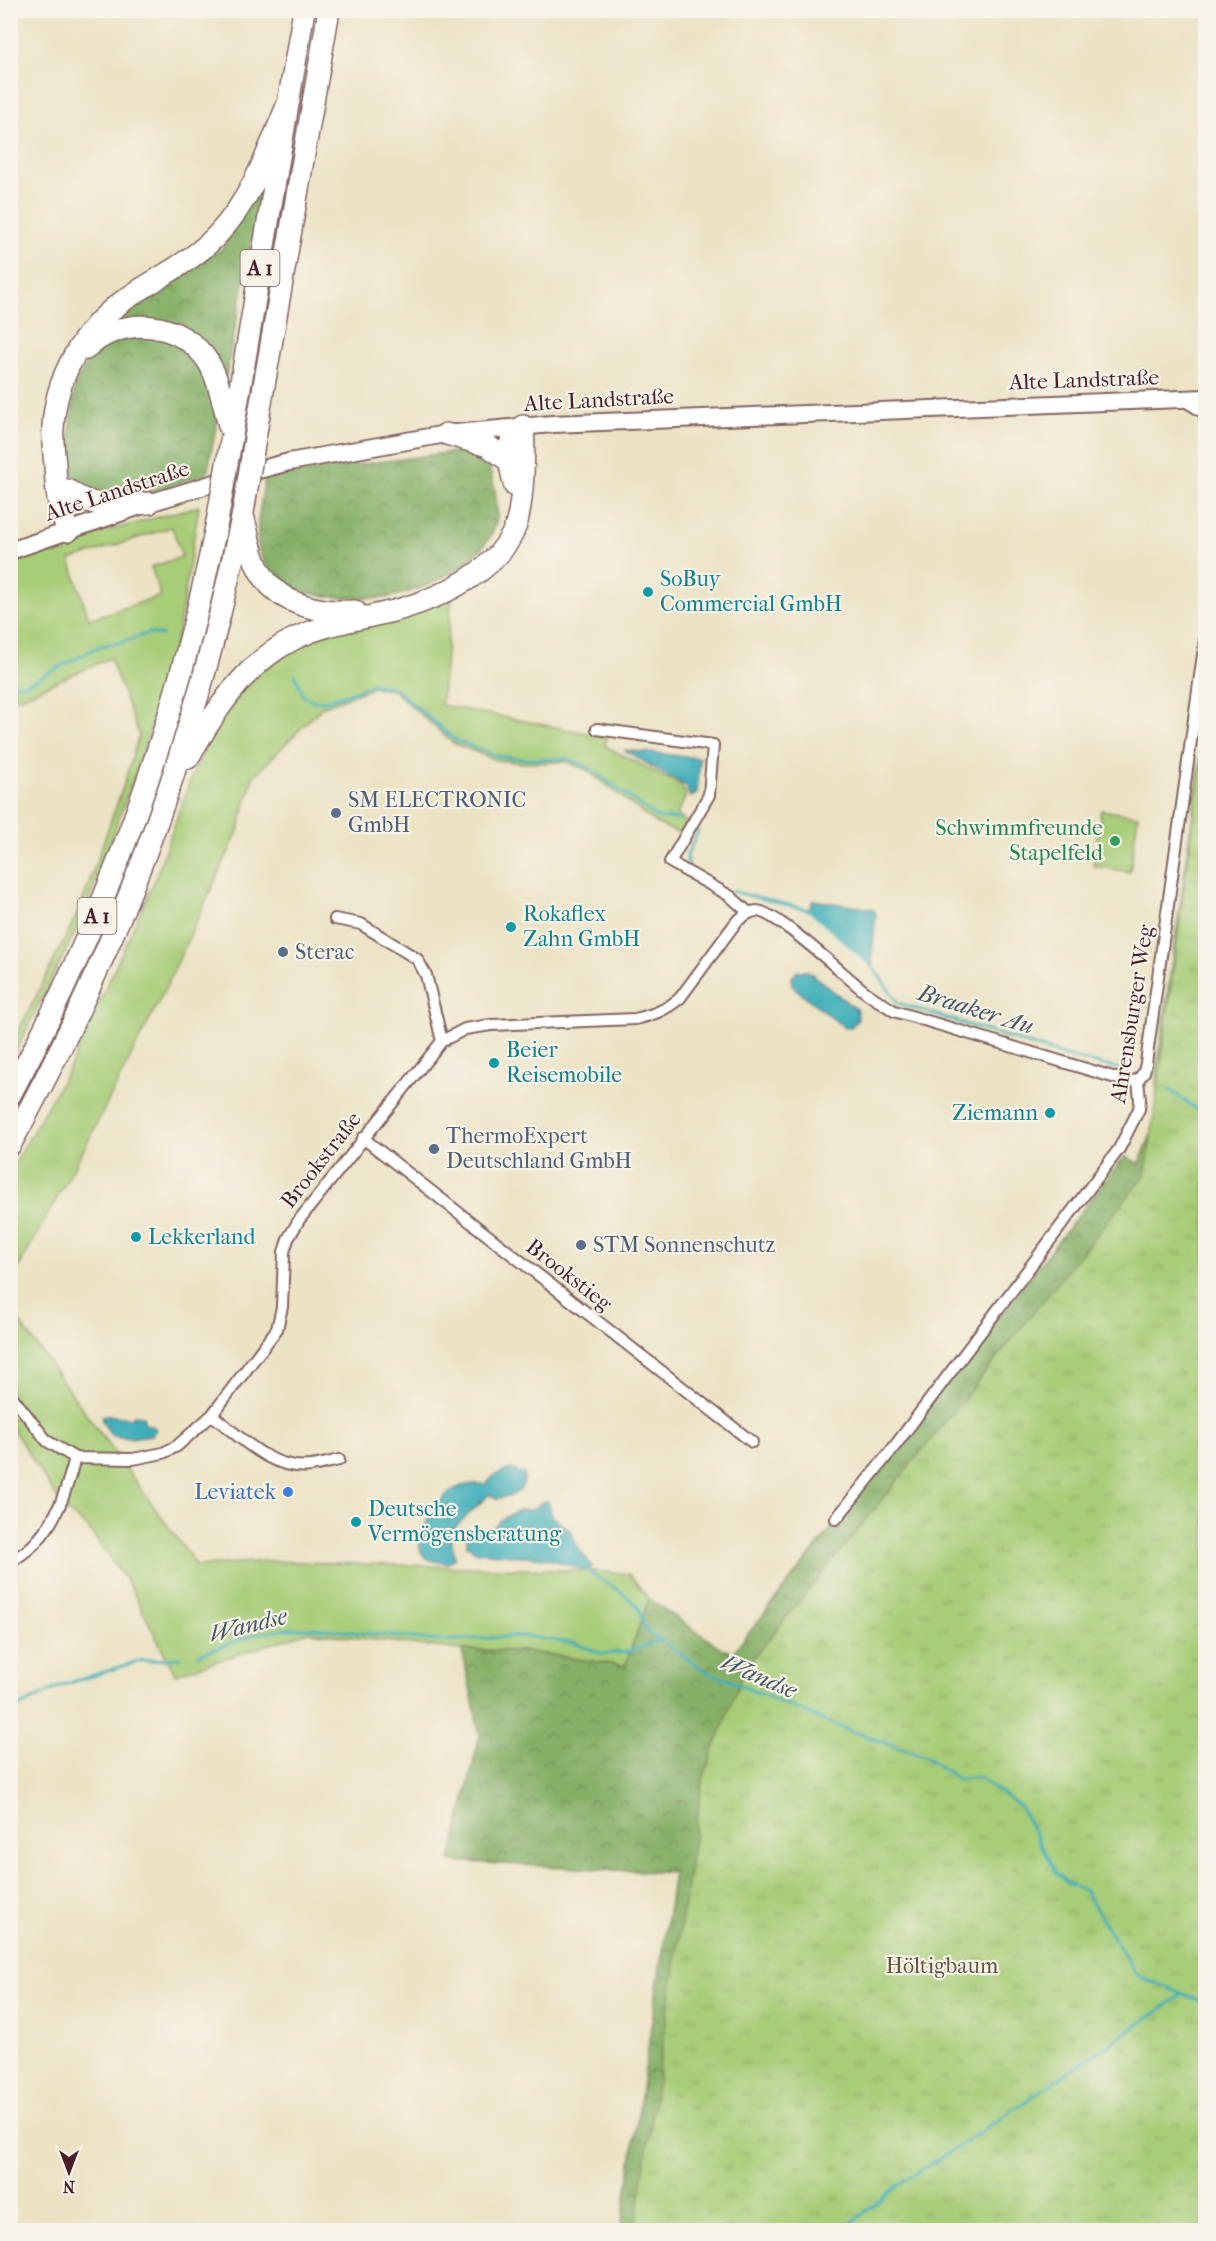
<svg xmlns="http://www.w3.org/2000/svg" width="1216" height="2241" viewBox="0 0 1216 2241" font-family="'IM FELL French Canon',serif">
	<style>
		.grass { fill: #a8cd78; stroke: #797652; stroke-width: 1.5; fill-rule: evenodd }
		.forest { fill: url(#forest-crowns); stroke: #68684a; stroke-width: 1.5 }
		.park { fill: url(#park-tufts); stroke: #797652; stroke-width: 1.5 }
		.water { fill: #3daeb9; stroke: #446672; stroke-width: 1.5 }
		.lines { fill: none; stroke-linecap: round; stroke-linejoin: round }
		.stream { stroke: #3daeb9; stroke-width: 3 }
		.minor-casing { stroke: #836461; stroke-width: 14 }
		.secondary-casing { stroke: #836461; stroke-width: 20 }
		.motorway-casing { stroke: #836461; stroke-width: 24 }
		.minor { stroke: #fff; stroke-width: 10 }
		.secondary { stroke: #fff; stroke-width: 16 }
		.motorway { stroke: #fff; stroke-width: 21 }
		.motorway-bridge-casing { stroke: #836461; stroke-width: 24; stroke-linecap: butt }
		.motorway-bridge { stroke: #fff; stroke-width: 21 }
		.culture-dot { fill: #0f9aa8; stroke: #f7f3e8; stroke-width: 2 }
		.service-dot { fill: #5c6f8a; stroke: #f7f3e8; stroke-width: 2 }
		.leisure-dot { fill: #2e9e5b; stroke: #f7f3e8; stroke-width: 2 }
		.shop-dot { fill: #3f7fe0; stroke: #f7f3e8; stroke-width: 2 }
		.labels { text-anchor: middle; dominant-baseline: central; stroke-width: 4.5; stroke-linejoin: round; paint-order: stroke }
		.shield { fill: #f7f3e8; stroke: #7e5f64; stroke-width: 1.5 }
		.shield-label { font-size: 21px; font-weight: bold; fill: #4a1f2b }
		.street-label { font-size: 22px; fill: #4a1f2b; stroke: #f7f3e8 }
		.culture-label { font-size: 22px; fill: #0d838f; stroke: #f7f3e8; text-anchor: start }
		.service-label { font-size: 22px; fill: #4e5e75; stroke: #f7f3e8; text-anchor: start }
		.leisure-label { font-size: 22px; fill: #27864d; stroke: #f7f3e8; text-anchor: end }
		.shop-label { font-size: 22px; fill: #366cbe; stroke: #f7f3e8; text-anchor: end }
		.park-label { font-size: 22px; fill: #665342; stroke: #f7f3e8 }
		.water-label { font-size: 24px; font-style: italic; fill: #455864; stroke: #f7f3e8 }
	</style>
	<defs>
		<pattern id="forest-crowns" width="20" height="18" patternUnits="userSpaceOnUse" patternTransform="scale(1.5)"><rect width="20" height="18" fill="#86b068"/><path d="M2 6a3 3 0 1 1 6 0M12 15a3 3 0 1 1 6 0" fill="none" stroke="#708f56"/></pattern>
		<pattern id="park-tufts" width="24" height="20" patternUnits="userSpaceOnUse" patternTransform="scale(1.5)"><rect width="24" height="20" fill="#a8cd78"/><path d="M3 7l-1-3M5 7V3M7 7l1-3M15 17l-1-3M17 17v-4M19 17l1-3" fill="none" stroke="#92b068"/></pattern>
	</defs>
	<rect width="100%" height="100%" fill="#f7f3e8"/>
	<filter id="ink" filterUnits="userSpaceOnUse"><feTurbulence type="fractalNoise" baseFrequency=".0167" numOctaves="2"/><feDisplacementMap in="SourceGraphic" scale="12" xChannelSelector="R" yChannelSelector="G"/><feConvolveMatrix kernelMatrix="1 2 1 2 8 2 1 2 1" color-interpolation-filters="sRGB"/></filter>
	<filter id="wash" filterUnits="userSpaceOnUse"><feTurbulence type="fractalNoise" baseFrequency=".008" numOctaves="4" result="noise"/><feDisplacementMap in="SourceGraphic" scale="24" xChannelSelector="R" yChannelSelector="G"/><feGaussianBlur stdDeviation="1.35" result="paint"/><feColorMatrix in="noise" values="0 0 0 0 0 0 0 0 0 0 0 0 0 0 0 0 0 1.4 0 .05"/><feComposite in="paint" operator="in"/></filter>
	<g filter="url(#wash)">
		<rect width="100%" height="100%" fill="#ece3c5"/>
		<!-- grass -->
		<path class="grass" d="M199 506 178 633 146 744 84 914 11 1061V1047L80 908 124 784 139 735 110 658 19 698 11 696V565L59 544ZM172 527 182 557 151 567 161 596 89 619 70 560Z
			M452 596 441 705 607 737 605 746 680 785 685 792V798L677 815 687 822 682 832 678 833 656 823 585 769 566 762 523 763 496 760 453 743 393 690 374 687 322 707 253 777 239 829 166 987 84 1149 11 1281V1170L72 1063 155 879 192 776 208 739 253 676 317 636Z
			M1101 810 1138 816 1130 872 1093 866Z
			M10 1309 197 1566 266 1561 591 1571 629 1574 649 1599 625 1666 523 1651 462 1650 309 1632 175 1674 130 1586 88 1528 64 1509 11 1426Z"/>
		<!-- forest -->
		<path class="forest" d="M264 178 207 474 135 497 90 495 73 475 69 441 75 384 110 318 160 285 222 249Z
			M477 449C480 454 485 459 487 464 493 475 500 511 496 522 486 561 426 591 388 597 380 599 370 597 361 598 324 598 280 594 262 558 252 539 262 498 265 477Z
			M1205 726V2230H621L674 1873 450 1861 480 1735 462 1650 523 1651 625 1666 649 1599 721 1648 733 1653 1125 1156 1139 1164 1158 1117 1156 1074Z"/>
		<!-- park -->
		<path class="park" d="M1205 731V2230H635L703 1779 744 1670 1146 1174Z"/>
		<!-- water -->
		<path class="water" d="M624 750 700 758 697 793 692 797 689 796 687 787Z
			M813 900 872 909 876 914 872 957 873 967 809 910Z
			M798 971H808L857 1010 858 1019 851 1027 845 1028 792 986V977Z
			M108 1415 131 1418 134 1415 143 1416 145 1424 153 1426 156 1430 151 1435 130 1438 112 1436 102 1421V1416Z
			M510 1469 524 1474C524 1495 514 1494 497 1499L490 1494 456 1526 451 1539 455 1558 448 1563C439 1562 428 1562 422 1553 412 1540 436 1505 446 1495 457 1485 472 1483 486 1484L495 1475Z
			M548 1501 552 1516 570 1530 579 1550 592 1566 588 1571 546 1558 478 1552 467 1546V1536L474 1528 491 1530 500 1520 519 1510H532L542 1502Z"/>
		<g class="lines">
			<!-- stream -->
			<path class="stream" d="M295 675 304 697 315 701H326L373 685 394 688 455 740 497 756 523 759H567L586 766 658 818 679 819
				M10 685 27 684 100 646 123 642 149 633 162 635
				M688 869 687 855 698 831
				M731 891 809 910 873 967 898 1003 1070 1057 1125 1070
				M1168 1089 1206 1116
				M588 1571 621 1592 638 1606 646 1631 659 1639
				M198 1655 256 1634 281 1629 314 1628 441 1641 522 1636 574 1643 603 1654 627 1652 660 1640 704 1670 835 1725 926 1757 959 1780 977 1777 1020 1806 1056 1873 1067 1883 1085 1891 1135 1973 1143 1978 1206 2003
				M10 1711 60 1686 139 1661 181 1658
				M843 2230 906 2179 954 2150 1183 1994"/>
		</g>
	</g>
	<g filter="url(#ink)">
		<g class="lines">
			<!-- minor casing -->
			<g class="minor-casing">
				<path id="minor" d="M1182 399 1206 414
					M597 729 713 745 709 795 670 862 730 896 749 913
					M335 919 361 924 417 959 426 975 442 1041
					M363 1138 752 1442
					M10 1394 47 1441 75 1458 133 1459 163 1453 177 1446 212 1415 277 1329 282 1307 284 1252 288 1239 299 1220 442 1041 465 1029 491 1025 635 1019C653 1015 666 1010 680 998L737 921C743 917 749 911 757 911 777 912 845 976 864 991 873 998 884 1004 894 1011L1116 1078 1130 1081 1138 1080
					M212 1415C241 1437 271 1471 311 1466 320 1465 330 1462 339 1460
					M836 1519 891 1451 1119 1149 1139 1109 1140 1100 1138 1080 1144 1072 1146 1063 1206 633
					M10 1563C19 1556 29 1550 36 1542 58 1519 67 1488 75 1458"/>
			</g>
			<!-- secondary casing -->
			<g class="secondary-casing">
				<path id="secondary" d="M10 551 149 503 247 473 289 462 446 434 552 424 1206 398"/>
			</g>
			<!-- motorway casing -->
			<g class="motorway-casing">
				<path id="motorway" d="M86 349C122 314 182 320 209 363 220 382 224 408 230 429
					M257 426 329 10
					M446 434 488 446 509 461
					M232 435 304 10
					M515 486C509 463 502 443 523 426
					M68 490C93 510 119 505 149 503
					M244 519C249 538 252 560 263 576 282 606 322 613 355 611
					M68 531C58 509 56 489 55 465 54 453 52 441 53 428 55 379 82 330 123 301 155 278 192 263 219 233 253 197 270 146 289 101
					M188 758C214 713 244 664 292 640 327 622 365 619 401 609 442 597 501 569 516 525 523 503 525 450 523 426
					M10 1095C107 915 177 723 217 522
					M10 1145C88 1004 151 857 196 702 215 640 229 576 243 513"/>
			</g>
			<!-- minor -->
			<use href="#minor" class="minor"/>
			<!-- secondary -->
			<use href="#secondary" class="secondary"/>
			<!-- motorway -->
			<use href="#motorway" class="motorway"/>
			<!-- motorway-bridge casing -->
			<g class="motorway-bridge-casing">
				<path id="motorway-bridge" d="M243 513 257 426
					M217 522 232 435"/>
			</g>
			<!-- motorway-bridge -->
			<use href="#motorway-bridge" class="motorway-bridge"/>
		</g>
	</g>
	<!-- markers -->
	<g class="culture-dot">
		<circle cx="648" cy="592" r="6"/>
		<circle cx="511" cy="927" r="6"/>
		<circle cx="494" cy="1063" r="6"/>
		<circle cx="1050" cy="1113" r="6"/>
		<circle cx="136" cy="1237" r="6"/>
		<circle cx="356" cy="1522" r="6"/>
	</g>
	<g class="service-dot">
		<circle cx="336" cy="813" r="6"/>
		<circle cx="283" cy="952" r="6"/>
		<circle cx="434" cy="1149" r="6"/>
		<circle cx="581" cy="1245" r="6"/>
	</g>
	<circle class="leisure-dot" cx="1115" cy="841" r="6"/>
	<circle class="shop-dot" cx="288" cy="1492" r="6"/>
	<g class="labels">
		<!-- shield labels -->
		<g class="shield">
			<rect x="240.5" y="250" width="39" height="36" rx="4.5"/>
			<rect x="77.5" y="898" width="39" height="36" rx="4.5"/>
		</g>
		<g class="shield-label">
			<text x="260" y="268">A 1</text>
			<text x="97" y="916">A 1</text>
		</g>
		<!-- street labels -->
		<g class="street-label">
			<text transform="translate(1084 380) rotate(-2)">Alte Landstraße</text>
			<text transform="translate(599 400) rotate(-3)">Alte Landstraße</text>
			<text transform="translate(117 491) rotate(-18)">Alte Landstraße</text>
			<text transform="translate(1132 1014) rotate(-81)">Ahrensburger Weg</text>
			<text transform="translate(321 1160) rotate(-52)">Brookstraße</text>
			<text transform="translate(569 1275) rotate(38)">Brookstieg</text>
		</g>
		<!-- culture labels -->
		<g class="culture-label">
			<text x="660" y="579">SoBuy<tspan x="660" dy="25">Commercial GmbH</tspan></text>
			<text x="523" y="914">Rokaflex<tspan x="523" dy="25">Zahn GmbH</tspan></text>
			<text x="506" y="1050">Beier<tspan x="506" dy="25">Reisemobile</tspan></text>
			<text x="1038" y="1113" text-anchor="end">Ziemann</text>
			<text x="148" y="1237">Lekkerland</text>
			<text x="368" y="1509">Deutsche<tspan x="368" dy="25">Vermögensberatung</tspan></text>
		</g>
		<!-- service labels -->
		<g class="service-label">
			<text x="348" y="800">SM ELECTRONIC<tspan x="348" dy="25">GmbH</tspan></text>
			<text x="295" y="952">Sterac</text>
			<text x="446" y="1136">ThermoExpert<tspan x="446" dy="25">Deutschland GmbH</tspan></text>
			<text x="593" y="1245">STM Sonnenschutz</text>
		</g>
		<!-- leisure labels -->
		<g class="leisure-label">
			<text x="1103" y="828">Schwimmfreunde<tspan x="1103" dy="25">Stapelfeld</tspan></text>
		</g>
		<!-- shop labels -->
		<g class="shop-label">
			<text x="276" y="1492">Leviatek</text>
		</g>
		<!-- park labels -->
		<g class="park-label">
			<text x="942" y="1966">Höltigbaum</text>
		</g>
		<!-- water labels -->
		<g class="water-label">
			<text transform="translate(976 1009) rotate(17)">Braaker Au</text>
			<text transform="translate(248 1625) rotate(-14)">Wandse</text>
			<text transform="translate(759 1676) rotate(23)">Wandse</text>
		</g>
	</g>
	<!-- margin -->
	<rect width="1216" height="2241" fill="none" stroke="#f7f3e8" stroke-width="36"/>
	<!-- north arrow -->
	<g transform="translate(69 2172) rotate(180)" stroke="#f7f3e8" stroke-width="4.5" paint-order="stroke">
	<path d="M0-4.5L10 22L0 15L-10 22Z" fill="#4a1f2b"/>
	<text y="-9" font-size="16" font-weight="bold" text-anchor="middle" fill="#4a1f2b">N</text>
	</g>
</svg>
